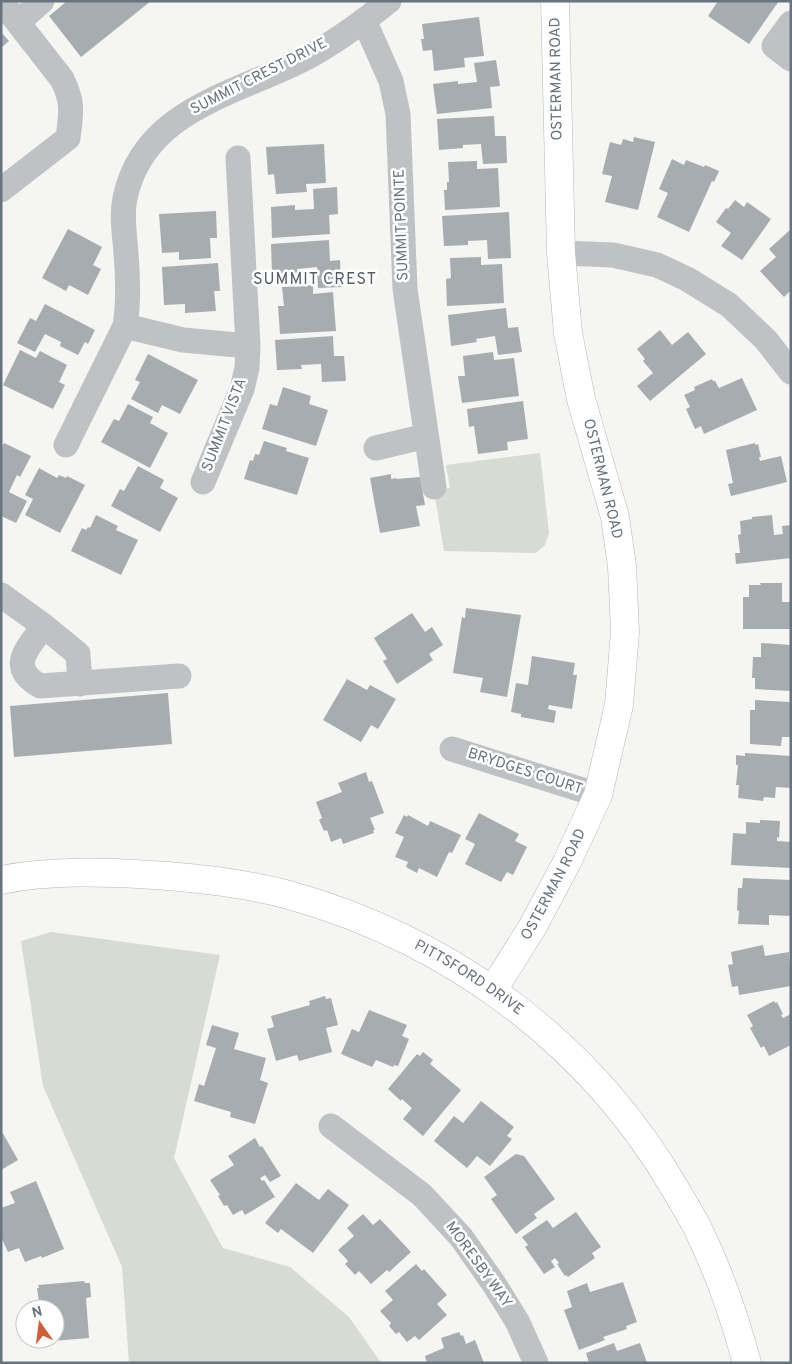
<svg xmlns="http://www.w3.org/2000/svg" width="792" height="1364" viewBox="0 0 792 1364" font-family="Overpass,sans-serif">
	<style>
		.green { fill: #d6dbd3 }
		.building { fill: #a6adb1 }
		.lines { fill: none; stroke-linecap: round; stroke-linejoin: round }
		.secondary-casing { stroke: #b3b7bb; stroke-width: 29 }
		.street { stroke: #bec2c5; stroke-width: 25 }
		.secondary { stroke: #fff; stroke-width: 28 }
		.labels { text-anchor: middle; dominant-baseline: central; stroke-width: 5; stroke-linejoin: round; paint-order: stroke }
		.street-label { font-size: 15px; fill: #67747f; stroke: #fff }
		.neighbourhood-label { font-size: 16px; letter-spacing: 1px; fill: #545d65; stroke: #fff }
	</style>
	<rect width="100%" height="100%" fill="#f5f5f2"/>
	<!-- green -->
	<path class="green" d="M540 453 549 533 545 545 536 553 444 551 434 491 450 488 446 465Z
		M51 932 220 955 174 1158 223 1248 290 1267 349 1317 381 1363H129L122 1267 43 1086 21 941Z"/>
	<!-- building -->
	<path class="building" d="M67 1H151L81 57 49 16Z
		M718 1H779L749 44 708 16Z
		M479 17 484 56 464 58 465 67 434 71 432 50 423 51 421 39H424L422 24Z
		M1 32 9 41 1 48Z
		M496 60 500 86 490 87 492 108 437 114 433 84 458 81V84L477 82 474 63Z
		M494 116 495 136H506L507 163 483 164 481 144 463 145V148L439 150 437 119Z
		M634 137 655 142 638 210 605 202 612 176 602 174 610 142 621 145 623 139 633 142Z
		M324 144 326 183 306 184 307 192 276 194 274 174 268 175 266 147Z
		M672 159 684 165 686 160 704 167 705 165 719 171 714 182 712 181 689 232 657 217 668 193 659 189Z
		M477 161V169L498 168 500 207 445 210 444 190H447V182H449L448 162Z
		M337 187 338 214 329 215 330 234 272 238 271 207 295 205V210L314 209 313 189Z
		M735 200 744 207 747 202 771 219 742 260 721 246 731 233 716 222 726 208 728 209Z
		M216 211 217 238H210L211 258 179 260V252L162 253 159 214Z
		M509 212 511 258 488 259 487 240 468 241V245L444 246 442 216Z
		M68 229 102 247 93 265 101 269 88 295 69 285 66 291 42 278Z
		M791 229V290L784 297 760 271 776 257 769 249Z
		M329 240 330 261 340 260 341 287 318 288 317 267 297 269V273L272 274 271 244Z
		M481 257V265L502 264 504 303 447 306 446 279 451 278 450 258Z
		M218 263 220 291H214L216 311 185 313V304L164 305 162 267Z
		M313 285V294L333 292 336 331 280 334 278 306H284L282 287Z
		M45 304 95 330 88 344 85 342 78 355 60 346 61 342 45 334 35 352 17 343 30 318 36 321Z
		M506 308 508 328 518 327 522 352 498 355 495 336 476 339 477 342 451 346 448 315Z
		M660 330 672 345 688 332 706 354 650 401 637 386 653 373 643 361 645 359 637 349Z
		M333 336 334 356H344L346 381 322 382 321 364 301 365 302 369 277 370 275 340Z
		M20 350 36 358 40 351 67 365 59 382 65 385 53 409 3 385Z
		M493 352 494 360 514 358 519 396 462 403 458 376H465L463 356Z
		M148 354 198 380 180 414 162 405 158 413 131 399 140 382 135 380Z
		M742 378 757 410 704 434 701 426 695 429 686 409 690 407 684 395 695 390 694 387 712 379 713 381H715L719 388Z
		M283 387 311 396 309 404 328 410 316 446 262 429 270 404 277 406Z
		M523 401 528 439 507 442 508 450 478 454 474 426 469 427 467 409Z
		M128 404 153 417 150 423 168 433 150 468 101 442 114 419 119 421Z
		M264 441 287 448 286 451 309 458 297 495 244 479 250 460 253 461 255 454 259 455Z
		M4 443 31 456 20 477 17 475 9 492 27 501 16 523 1 516V448Z
		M755 443V445L758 444 761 457H759L760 461 781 456 787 482 731 496 728 484 733 483 726 450Z
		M138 466 164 480 160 488 178 498 160 532 111 506 120 489 124 491Z
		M39 468 57 478 59 475 66 478 67 476 85 485 60 533 25 515 33 499 25 495Z
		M391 474V479L396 478V479L420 477 425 505 416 506 420 526 380 533 370 478Z
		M96 515 118 526 116 530 138 540 121 575 71 551 82 528 86 530 88 527 90 528Z
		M772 515 774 535 783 534 782 526 791 525V558L736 564 735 553H740L738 535 741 534 740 521 752 519V517Z
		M760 583H782V602H791V629H743V597H749V585H761Z
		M466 608 521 615 507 697 480 692 483 678 453 673 462 617 465 618Z
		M412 613 425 632 432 627 443 645 429 654 433 660 397 684 383 661 387 659 374 638Z
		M761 643 791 645V691L755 689V678H752L753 657H761Z
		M532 656 575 663 573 675H577L572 709 549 705 548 709 556 711 554 723 521 717V714L511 712 516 683 528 685Z
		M347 679 367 690 370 685 396 699 378 729 371 725 361 742 323 720Z
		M168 693 172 744 14 757 10 706Z
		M755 700 791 702V737H782L781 746 750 744V710H755Z
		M745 753 791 756V788L776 787 775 798 764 797 763 801 738 798 739 785H736L738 765H736V755L745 756Z
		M366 772 369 782 372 781 384 813 370 818 375 830H373L374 833 343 844 341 838 331 842 327 830 324 831 319 820 322 818 316 802 342 792 338 783Z
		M479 813 519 834 515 841 527 847 513 875 507 872 501 882 465 864 475 844 465 839Z
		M404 815 407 817 408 815 428 826 430 821 461 835 452 853 449 852 437 877 419 868 417 873 406 867 408 862 395 857 404 837 395 833Z
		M760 820 780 821 779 838 777 837V841L791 842V868L731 865 733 833 746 834V822L760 823Z
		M743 878 791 880V916L769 915V925L738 924 739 911 737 910 738 888H742Z
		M763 945 765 956 789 952 791 986 739 995 738 986 732 987 728 965 733 964 731 952Z
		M325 996 326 999 331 998 338 1025 326 1028 332 1052 299 1061 297 1055 276 1061 267 1029 274 1027 271 1016 310 1005 309 1001Z
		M774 1001 775 1003 777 1002 783 1014 781 1015 783 1018 791 1014V1045L769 1056 764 1046 761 1048 750 1028 753 1026 747 1015Z
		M369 1010 407 1025 402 1036 409 1039 398 1066 394 1065 393 1067 376 1060 372 1067 341 1054 352 1029 359 1032Z
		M212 1025 239 1033 234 1049 266 1058 260 1080 268 1083 255 1124 230 1117 231 1112 194 1101 199 1084 204 1086 216 1048 206 1045Z
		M423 1052 433 1060 430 1064 461 1090 423 1136 403 1119 412 1108 402 1099 401 1101 388 1089 417 1054 420 1056Z
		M481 1101 514 1127 507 1136 512 1139 490 1166 477 1156 467 1168 434 1141 454 1116 463 1123Z
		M1 1130 18 1160 1 1170Z
		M255 1138 260 1147 262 1146 281 1176 270 1182 265 1175 260 1178 262 1181 264 1180 275 1197 245 1215 242 1210 233 1215 227 1205 224 1206 218 1196 220 1195 210 1180 234 1165 228 1156Z
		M516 1154 524 1156 555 1199 534 1214 537 1218 516 1234 491 1199 497 1195 484 1177Z
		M36 1181 64 1249 42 1258 41 1256 25 1262 19 1248 8 1252 1 1237V1208L15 1203 10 1192Z
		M296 1183 319 1200 328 1189 349 1205 313 1253 281 1229 278 1233 265 1223Z
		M576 1212 601 1247 592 1253 595 1258 568 1277 566 1275 565 1276 557 1264 559 1263 555 1258 551 1261 555 1267 544 1274 525 1247 528 1245 522 1237 547 1220 553 1228Z
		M363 1214 373 1225 380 1219 411 1252 389 1272 387 1270 371 1284 359 1271 355 1275 345 1264 348 1261 338 1250 354 1236 347 1228Z
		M416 1264 422 1271 424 1269 447 1295 437 1304 447 1315 419 1340 415 1336 407 1342 399 1332 396 1334 389 1326 391 1323 380 1311 393 1300 385 1291Z
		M84 1281 85 1283H90L91 1297 86 1298 89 1338 29 1343V1339H55V1309H40L37 1288H39L38 1285Z
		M623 1282 637 1322 626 1326 627 1329 603 1337 605 1340 579 1350 564 1310 572 1307 567 1291 587 1283 590 1292Z
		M459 1332 461 1336 463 1335 466 1344 475 1340 484 1363H427L425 1356 444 1348 441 1338Z
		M614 1343 617 1351 640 1343 647 1363H589L586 1353Z"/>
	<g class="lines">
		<!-- secondary casing -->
		<g class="secondary-casing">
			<g id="secondary">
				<path id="s1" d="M1 880C50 870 103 872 153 875 198 878 245 883 289 895 450 940 589 1042 674 1187 681 1199 689 1212 696 1225 718 1269 734 1315 747 1363"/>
				<path id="s2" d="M493 990 533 926 567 862 598 795 619 705 625 632 622 566 615 517 581 399 568 333 561 253 555 1"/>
			</g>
		</g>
		<!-- street -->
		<path class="street" d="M1 1 62 79C74 103 71 113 68 138L1 190
			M364 20 391 81 398 114 405 289 434 487
			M18 22 42 1
			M791 23 774 46 791 59
			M561 253 613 255 657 265 687 279 729 305 766 340 791 372
			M125 326 183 340 248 346
			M66 445 125 326C129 302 128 278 126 254 125 236 121 216 125 198 144 108 238 94 308 57 337 41 364 21 389 1
			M376 448 426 436
			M203 482 242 389 247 368 248 346 238 158
			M1 595 44 626 78 654 80 684
			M44 626C27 649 7 667 40 686L179 676
			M452 749 598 795
			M331 1126 422 1195 461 1237 494 1284 517 1321 536 1363"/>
		<!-- secondary -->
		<use href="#secondary" class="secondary"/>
	</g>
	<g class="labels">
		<!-- street labels -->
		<g class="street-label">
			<text transform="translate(259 77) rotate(-27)">SUMMIT CREST DRIVE</text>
			<text transform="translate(557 79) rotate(-91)">OSTERMAN ROAD</text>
			<text transform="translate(402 225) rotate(-92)">SUMMIT POINTE</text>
			<text transform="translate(225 425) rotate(-69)">SUMMIT VISTA</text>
			<text transform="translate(602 479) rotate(76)">OSTERMAN ROAD</text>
			<text transform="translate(525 772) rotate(18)">BRYDGES COURT</text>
			<text stroke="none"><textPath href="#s2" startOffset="122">OSTERMAN ROAD</textPath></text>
			<text stroke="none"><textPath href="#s1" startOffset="489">PITTSFORD DRIVE</textPath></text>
			<text transform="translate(478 1265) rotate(54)">MORESBY WAY</text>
		</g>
		<!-- neighbourhood labels -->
		<g class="neighbourhood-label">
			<text x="315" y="280">SUMMIT CREST</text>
		</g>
	</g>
	<!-- border -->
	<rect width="792" height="1364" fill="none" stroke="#67747f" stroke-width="5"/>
	<!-- north arrow -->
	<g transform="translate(40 1324) rotate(346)"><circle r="24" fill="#ffffff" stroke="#c2c7cc"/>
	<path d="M0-4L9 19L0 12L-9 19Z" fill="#d05e36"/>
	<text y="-8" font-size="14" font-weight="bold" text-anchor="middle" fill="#67747f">N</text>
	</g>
</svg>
